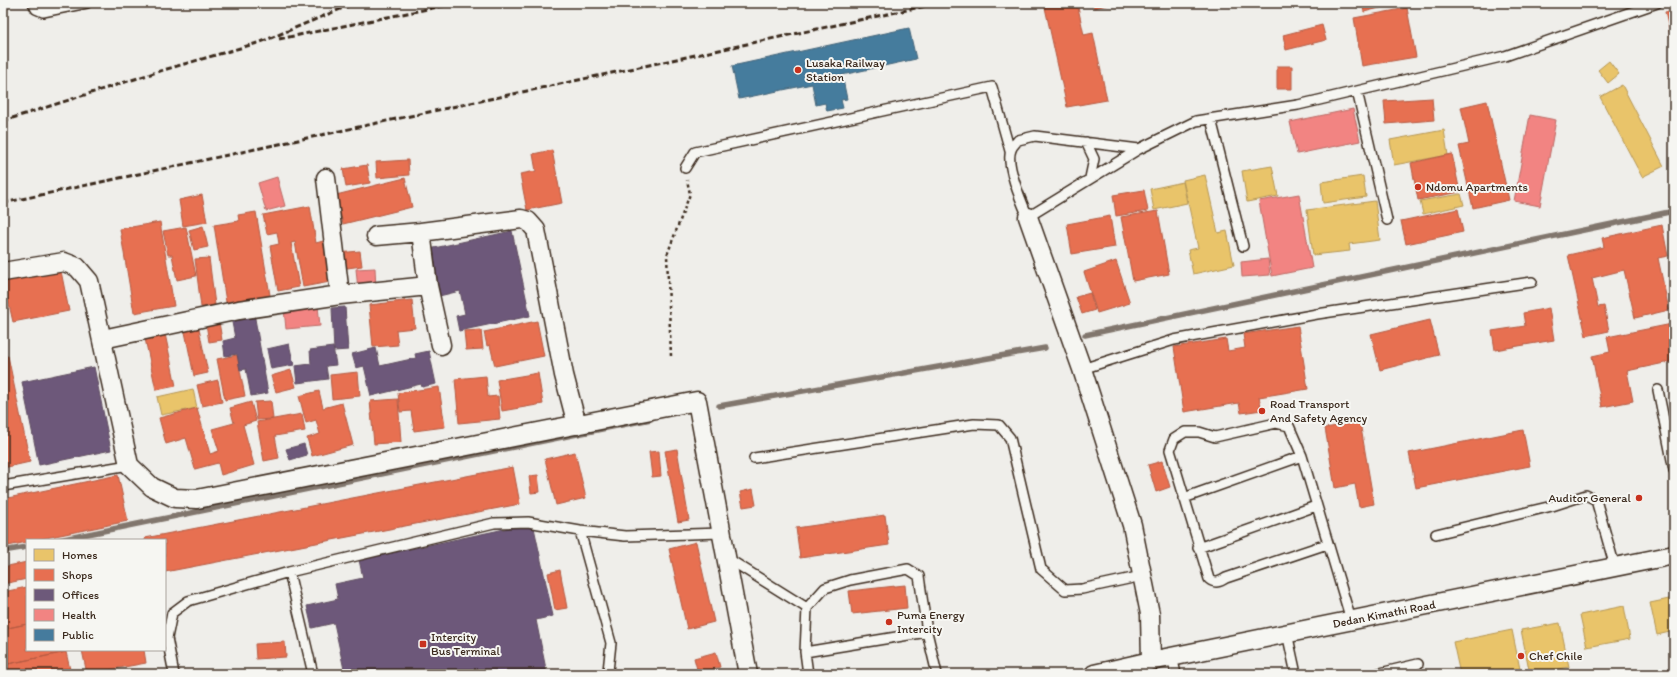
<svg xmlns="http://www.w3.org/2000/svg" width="1677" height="677" viewBox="0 0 1677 677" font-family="Itim,sans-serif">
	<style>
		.homes { fill: #e9c46a; stroke: #b59653 }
		.shops { fill: #e76f51; stroke: #b35a42 }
		.offices { fill: #6d597a; stroke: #5e4b5e }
		.health { fill: #f28482; stroke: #bb6964 }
		.public { fill: #457b9d; stroke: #426377 }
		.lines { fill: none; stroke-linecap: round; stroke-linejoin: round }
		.stream { stroke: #81766d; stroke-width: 5.5 }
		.service-casing { stroke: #3b2a1e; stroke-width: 12 }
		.minor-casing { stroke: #3b2a1e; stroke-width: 21 }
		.path { stroke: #3b2a1e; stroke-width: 2.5; stroke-dasharray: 3 3; stroke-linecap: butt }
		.service { stroke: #f6f6f2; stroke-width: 9 }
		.minor { stroke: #f6f6f2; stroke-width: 18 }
		.rail { stroke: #3b2a1e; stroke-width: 3; stroke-dasharray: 6 3; stroke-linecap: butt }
		.poi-dot { fill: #c8321e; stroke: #f6f6f2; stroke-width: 1.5 }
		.labels { text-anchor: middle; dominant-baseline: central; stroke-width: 4; stroke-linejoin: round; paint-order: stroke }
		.poi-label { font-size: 12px; fill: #3b2a1e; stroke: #f6f6f2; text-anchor: start }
		.street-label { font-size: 12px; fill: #3b2a1e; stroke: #f6f6f2 }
	</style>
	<rect width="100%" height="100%" fill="#efeeea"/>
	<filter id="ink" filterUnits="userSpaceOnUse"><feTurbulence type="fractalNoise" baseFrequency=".025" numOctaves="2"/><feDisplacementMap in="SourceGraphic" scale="8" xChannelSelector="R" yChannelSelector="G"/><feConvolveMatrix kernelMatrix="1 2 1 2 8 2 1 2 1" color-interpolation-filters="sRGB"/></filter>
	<g filter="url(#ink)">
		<!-- homes -->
		<path class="homes" d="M1609 61 1619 74 1608 83 1598 70Z
			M1622 85 1664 166 1642 177 1600 97Z
			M1444 130 1448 155 1394 165 1390 140Z
			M1272 166 1278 196 1247 202 1242 171Z
			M1205 175 1218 233 1227 231 1234 265 1193 274 1188 250 1198 248 1183 180Z
			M1363 176 1366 197 1323 203 1321 182Z
			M1183 182 1187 203 1154 210 1150 189Z
			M1461 194 1464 205 1423 214 1420 201Z
			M1375 201 1380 240 1349 244 1350 251 1313 255 1307 210Z
			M193 389 197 408 161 415 157 397Z
			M1674 598V631L1657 635 1650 603Z
			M1624 606 1630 639 1587 647 1580 615Z
			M1560 623 1569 667 1530 674 1521 630Z
			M1512 630 1521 674H1460L1453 642Z"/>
		<!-- shops -->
		<path class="shops" d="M1044 3H1077L1084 35 1093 33 1107 100 1067 107Z
			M1092 3H1115L1094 8Z
			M1362 3H1395V4L1364 12Z
			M1407 8 1416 57 1362 66 1354 18Z
			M1674 10V51L1665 12Z
			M1322 25 1326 40 1286 50 1283 35Z
			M1277 66H1292V89H1277Z
			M1432 98 1434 120 1386 124 1384 101Z
			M1487 101 1509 200 1473 208 1459 146 1469 144 1461 107Z
			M552 150 562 203 527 210 520 174 536 171 533 154Z
			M1452 154 1460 192 1418 200 1411 163Z
			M408 160 409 175 377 178 376 162Z
			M367 165 370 183 346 187 343 169Z
			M405 178 412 207 343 224 336 195Z
			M1144 190 1148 211 1116 216 1113 195Z
			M202 195 207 222 183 226 179 200Z
			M310 206 316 243 323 241 330 282 303 287 295 242 291 243 299 287 278 291 270 246 279 244 277 232 267 234 263 215Z
			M1458 209 1463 232 1406 244 1401 221Z
			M1158 211 1169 274 1133 281 1121 217Z
			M256 212 270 295 226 302 214 225 239 221 238 215Z
			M1110 216 1115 247 1072 254 1067 224Z
			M160 222 174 306 134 313 120 229Z
			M1662 225 1668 256 1658 258 1669 310 1635 318 1624 270 1592 278 1598 307 1604 306 1609 331 1586 336 1568 255 1604 247 1602 238Z
			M203 226 208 247 194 250 189 230Z
			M186 227 196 276 177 280 172 255H168L163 231Z
			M360 251 362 266 340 269 338 253Z
			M209 258 215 305 201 307 195 259Z
			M1116 261 1130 303 1097 313 1084 272Z
			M60 266 69 311 13 322 3 278Z
			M1090 293 1095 310 1082 314 1076 297Z
			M412 300 415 328 396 330 398 345 373 347 369 305Z
			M1549 308 1554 340 1495 350 1492 331 1525 326 1523 313Z
			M1430 320 1439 355 1380 370 1371 334Z
			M537 321 544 356 495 366 490 345 487 346 484 332Z
			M219 322 222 340 209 342 206 324Z
			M198 324 208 373 194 376 184 327Z
			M1672 324 1674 333V361L1627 371 1633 401 1602 407 1592 356 1610 352 1607 337Z
			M1298 326 1308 389 1259 397 1262 410 1241 413 1239 403 1184 412 1174 347 1226 339 1228 351 1245 348 1243 334Z
			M164 329 176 386 156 390 144 334Z
			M481 330 483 349 466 350 464 331Z
			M237 355 245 396 225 400 217 359Z
			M8 356 30 462 3 468V357Z
			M291 370 296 387 276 392 271 376Z
			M358 372 360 396 332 399 330 375Z
			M538 373 543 404 502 411 497 380Z
			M486 376 488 397 498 396 500 419 459 423 455 379Z
			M218 380 222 402 202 406 197 385Z
			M439 387 445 427 414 431 411 411 400 412 398 393Z
			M319 391 323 408 342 403 353 445 312 456 307 438 320 434 316 420 306 423 299 396Z
			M398 399 401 442 374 444 370 401Z
			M271 401 273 419 257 420 255 402Z
			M251 402 256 421 243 425 254 465 221 475 218 463 195 469 186 438 166 444 159 418 197 408 210 454 219 451 212 429 234 423 230 408Z
			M302 414 305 431 275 436 279 458 264 461 257 422Z
			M1360 422 1374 504 1359 507 1355 484 1335 488 1325 428Z
			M1523 430 1530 466 1416 488 1409 453Z
			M677 449 689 520 678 522 665 451Z
			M659 451 661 476 652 477 649 452Z
			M575 452 586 498 556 505 545 459Z
			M1162 461 1170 487 1156 492 1148 465Z
			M513 467 520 504 165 572V540H145V538Z
			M118 475 128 521 36 540H27V542L3 547V499Z
			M538 475 540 492 531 493 529 476Z
			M753 489 756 505 743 507 740 492Z
			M885 515 889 545 800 558 796 528Z
			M696 542 714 622 687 629 669 549Z
			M27 562V579L3 584V567Z
			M560 570 567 608 555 610 548 573Z
			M905 585 907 608 852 614 849 591Z
			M27 587V624L3 629V592Z
			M27 624V650H66V652L3 665V629Z
			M285 642 286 657 256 659 255 644Z
			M82 650H144L146 663 87 674Z
			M66 652 71 674H3V665Z
			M716 652 720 667 698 673 694 658Z
			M148 671V674H133Z"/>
		<!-- offices -->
		<path class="offices" d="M512 231 530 316 459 331 456 316 465 314 460 291 435 297 425 250Z
			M345 307 348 350 334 351 332 308Z
			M254 313 268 393 251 396 246 369 240 370 237 354 225 356 223 341 235 338 231 317Z
			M289 344 294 365 271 369 267 349Z
			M333 347 336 365 326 366 328 379 297 383 295 366 311 364 310 350Z
			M376 348 380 366 416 358 415 354 429 351 436 384 422 387 421 384 371 396 364 366 356 368 352 354Z
			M94 367 111 450 39 465 22 382Z
			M304 444 307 455 290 460 286 449Z
			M533 523 553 616 536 620 547 674H345L334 623 312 628 307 606 338 599 335 584 363 578 359 560Z"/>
		<!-- health -->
		<path class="health" d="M1353 109 1360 141 1297 154 1290 122Z
			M1530 115 1556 120 1540 206 1514 201Z
			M277 177 285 206 266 211 258 183Z
			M1299 194 1312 268 1272 276 1259 201Z
			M1268 259 1270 275 1242 277 1241 262Z
			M375 268 376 289 358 290 356 269Z
			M318 306 320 326 286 329 284 309Z"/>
		<!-- public -->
		<path class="public" d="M909 28 916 59 842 75 847 99 841 100 843 108 827 111 825 103 816 105 812 84 739 99 732 66Z"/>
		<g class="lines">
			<!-- stream -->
			<path class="stream" d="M1085 335 1674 211
				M719 406 1045 348
				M59 540 651 419
				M3 551 27 547"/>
			<!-- service casing -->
			<g class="service-casing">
				<path id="service" d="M33 3 36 9 43 12 87 3
					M1357 91 1387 220
					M1211 119 1243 246
					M1086 142 1094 159 1090 178
					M1139 149 1035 136 1018 140C1016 143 1012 146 1011 150 1005 164 1022 203 1028 217L1139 149 1196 121 1298 105 1505 56 1657 3
					M685 168 695 152 992 87 1010 151
					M1082 369 1174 340 1317 314 1532 282
					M1658 390 1674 470
					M754 458 974 424 999 425 1010 438 1041 569 1065 590 1082 589 1142 576
					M3 486 129 465
					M1184 498 1302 456
					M580 531 611 643 608 671 606 674
					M1436 534 1552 506 1586 495 1596 500 1615 567
					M1327 544 1226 578C1220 582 1215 584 1209 579L1170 450 1174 439 1185 432H1199L1215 437 1276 423 1289 426 1302 456 1351 620
					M1198 548 1316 506
					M727 558 807 608
					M289 572 313 674
					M1287 633 1296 674
					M805 652 927 632
					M1172 656 1176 674
					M174 674 167 638 172 613 188 601 289 572 494 523 528 522 580 531 625 536 722 533
					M808 674 805 652 807 608 825 588 850 580 908 569 919 576 927 632 937 674
					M1376 674 1418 664"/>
			</g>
			<!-- minor casing -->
			<g class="minor-casing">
				<path id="minor" d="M326 178 340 295
					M1028 217 1082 369 1132 525 1150 614 1151 661
					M376 236 421 232
					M3 272 64 262 77 267 89 281 129 465 152 487 175 498 197 499 697 401 748 674
					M428 286 441 345
					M103 339 239 310 340 295 428 286 421 232 521 219 528 221 536 230 564 375 577 425
					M1094 674 1151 661 1674 555"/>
			</g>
			<!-- path -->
			<path class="path" d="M671 356 667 255 690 194 687 180"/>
			<!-- service -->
			<use href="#service" class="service"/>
			<!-- minor -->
			<use href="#minor" class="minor"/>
			<!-- rail -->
			<path class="rail" d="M279 39 457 3
				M3 121 160 71 261 42 355 3
				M3 203 939 3"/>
		</g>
	</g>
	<!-- markers -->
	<g class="poi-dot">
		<circle cx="798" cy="70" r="4"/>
		<circle cx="1418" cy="187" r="4"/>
		<circle cx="1262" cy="411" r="4"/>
		<circle cx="1639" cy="498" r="4"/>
		<circle cx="889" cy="622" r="4"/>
		<rect x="419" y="640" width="8" height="8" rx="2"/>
		<circle cx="1521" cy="656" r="4"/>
	</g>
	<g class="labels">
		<!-- poi labels -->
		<g class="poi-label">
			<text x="806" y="63">Lusaka Railway<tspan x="806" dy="14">Station</tspan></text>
			<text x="1426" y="187">Ndomu Apartments</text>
			<text x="1270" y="404">Road Transport<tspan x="1270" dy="14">And Safety Agency</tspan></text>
			<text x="1631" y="498" text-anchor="end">Auditor General</text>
			<text x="897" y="615">Puma Energy<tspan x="897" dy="14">Intercity</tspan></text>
			<text x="431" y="637">Intercity<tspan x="431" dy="14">Bus Terminal</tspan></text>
			<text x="1529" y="656">Chef Chile</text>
		</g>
		<!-- street labels -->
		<g class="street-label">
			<text transform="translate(1384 614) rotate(-11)">Dedan Kimathi Road</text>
		</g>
	</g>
	<!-- margin -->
	<rect width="1677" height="677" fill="none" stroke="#f6f6f2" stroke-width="16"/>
	<rect x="8" y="8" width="1661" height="661" fill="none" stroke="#3b2a1e" stroke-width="1.5" filter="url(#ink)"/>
	<!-- legend -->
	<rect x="26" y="539" width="140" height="112" fill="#f6f6f2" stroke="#aba49d"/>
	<rect x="34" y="549" width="20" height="12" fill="#e9c46a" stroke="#aba49d"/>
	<text x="62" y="559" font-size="12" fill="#3b2a1e">Homes</text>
	<rect x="34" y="569" width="20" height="12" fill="#e76f51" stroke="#aba49d"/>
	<text x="62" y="579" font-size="12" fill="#3b2a1e">Shops</text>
	<rect x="34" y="589" width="20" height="12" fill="#6d597a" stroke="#aba49d"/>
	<text x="62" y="599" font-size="12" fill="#3b2a1e">Offices</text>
	<rect x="34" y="609" width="20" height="12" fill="#f28482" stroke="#aba49d"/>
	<text x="62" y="619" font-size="12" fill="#3b2a1e">Health</text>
	<rect x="34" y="629" width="20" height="12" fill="#457b9d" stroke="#aba49d"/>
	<text x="62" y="639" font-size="12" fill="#3b2a1e">Public</text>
</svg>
